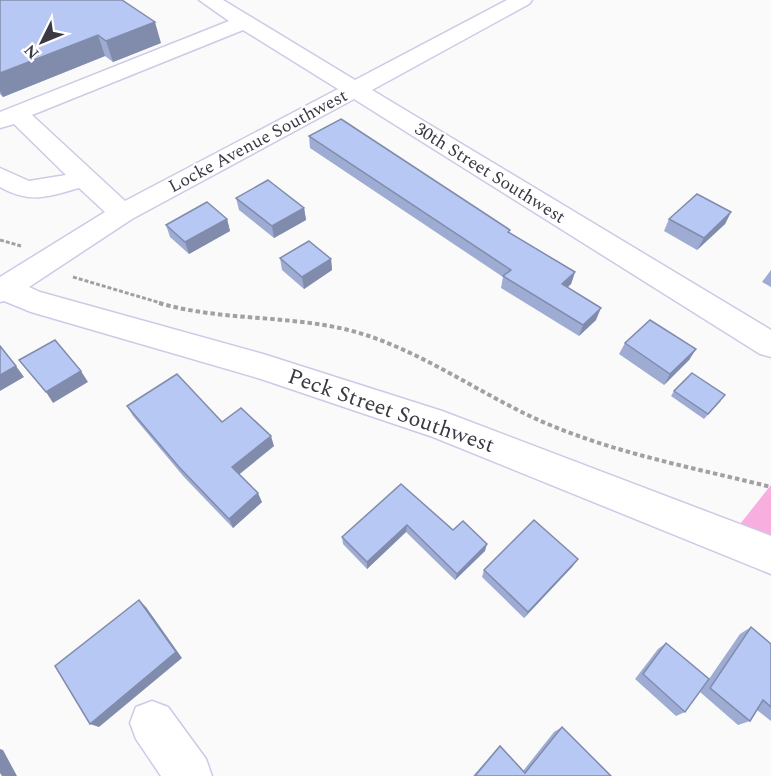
<svg xmlns="http://www.w3.org/2000/svg" width="771" height="776" viewBox="0 0 771 776" font-family="Spectral,serif">
	<style>
		.green { fill: #f8afe0 }
		.lines { fill: none; stroke-linecap: round; stroke-linejoin: round }
		.minor-casing { stroke: #cec9e6; stroke-width: 3 }
		.path-far1 { stroke: #a1a0a5; stroke-width: 3; stroke-dasharray: 4 2; stroke-linecap: butt }
		.path { stroke: #a1a0a5; stroke-width: 4; stroke-dasharray: 4.5 3; stroke-linecap: butt }
		.minor { fill: #fff; fill-rule: evenodd }
		.wall { fill: #9eacd3 }
		.shaded-wall { fill: #818cac }
		.building { fill: #b8c8f5; stroke: #818cac; stroke-width: 1.5 }
		.labels { text-anchor: middle; dominant-baseline: central; stroke-width: 4.5; stroke-linejoin: round; paint-order: stroke }
		.far-street-label { font-size: 18px; fill: #3b3944; stroke: #fff }
		.street-label { font-size: 22px; fill: #3b3944; stroke: #fff }
	</style>
	<rect width="100%" height="100%" fill="#fafafa"/>
	<!-- green -->
	<path class="green" d="M771 485V559L729 538Z"/>
	<g class="lines">
		<!-- minor casing -->
		<g class="minor-casing">
			<path id="minor" d="M199 0H223L355 80 507 0H532L529 4 372 90 771 330V357L760 354 354 99 132 219 29 287 40 292 263 354 442 411 771 536V574L433 437 261 379 31 312 4 301 0 302V277L105 212 79 188C47 197 30 204 0 187V168L29 181 66 175 14 124 0 128V112L229 21ZM243 30 338 89 125 201 32 115Z
				M152 701 168 707 206 759 212 776H161L136 739 130 723 136 707Z"/>
		</g>
		<!-- path-far1 -->
		<path class="path-far1" d="M0 240 21 246
			M73 277 164 304"/>
		<!-- path -->
		<path class="path" d="M159 303C227 323 301 313 369 336 427 356 477 391 532 417 607 452 691 467 771 487"/>
		<!-- minor -->
		<use href="#minor" class="minor"/>
	</g>
	<!-- wall -->
	<path class="wall" d="M0 0 161 43 113 62 105 56 3 97 0 94Z
		M309 136 510 233 575 272 571 284 567 288 596 320 579 336 501 288 503 277 310 148Z
		M236 198 304 208 306 220 274 238 239 210Z
		M731 212 725 224 697 250 664 231 669 219Z
		M227 219 230 231 189 254 170 237 166 225Z
		M280 258 331 259 332 270 304 289 282 270Z
		M771 270V287L762 282Z
		M625 343 696 349 689 360 664 385 619 354Z
		M674 391 721 401 704 419 671 396Z
		M127 406 222 422 274 446 239 474 262 502 233 528 184 477 133 416Z
		M401 484 453 530 485 551 455 580 406 532 367 569 343 544 342 537Z
		M578 559 572 567 524 618 482 577 484 570Z
		M751 627 771 644V721L757 710 750 721 738 725 700 692 740 634Z
		M666 643 685 712 676 716 635 679 658 649Z
		M562 727 611 776H473L495 751 500 746 523 771 554 732Z"/>
	<!-- shaded-wall -->
	<path class="shaded-wall" d="M155 22 161 43 113 62 106 41Z
		M98 35 105 56 3 97 0 91V73Z
		M304 208 306 220 274 238 272 226Z
		M731 212 725 224 697 250 704 238Z
		M227 219 230 231 189 254 185 242Z
		M331 259 332 270 304 289 302 277Z
		M575 272 571 284 558 296 562 284Z
		M601 308 596 320 579 336 583 325Z
		M696 349 689 360 664 385 670 374Z
		M16 366 24 377 0 391V375Z
		M81 371 88 382 53 403 46 392Z
		M271 436 274 446 236 477 232 467Z
		M258 493 262 502 233 528 229 519Z
		M407 525 406 532 367 569V562Z
		M487 544 485 551 455 580 457 574Z
		M578 559 572 567 524 618 528 612Z
		M139 600 146 607 182 658 99 727 90 724Z
		M0 749 3 750 17 776H2L0 773Z"/>
	<!-- building -->
	<path class="building" d="M0 0H122L155 22 106 41 98 35 0 73Z
		M341 119 510 230 508 232 575 272 562 284 601 308 583 325 503 276 511 270 309 136Z
		M268 180 304 208 272 226 236 198Z
		M697 194 731 212 704 238 669 219Z
		M207 202 227 219 185 242 166 225Z
		M309 241 331 259 302 277 280 258Z
		M650 320 696 349 670 374 625 343Z
		M55 340 81 371 46 392 19 360Z
		M0 346 16 366 0 375Z
		M692 373 725 395 708 414 674 391Z
		M177 374 222 422 241 408 271 436 232 467 258 493 229 519 179 467 127 406Z
		M401 484 453 530 463 521 487 544 457 574 407 525 367 562 342 537Z
		M534 520 578 559 528 612 484 570Z
		M139 600 176 652 90 724 55 666Z
		M751 627 771 644V707L763 700 750 721 710 688Z
		M666 643 709 679 685 712 643 674Z
		M562 727 611 776H475L500 746 525 773Z"/>
	<g class="labels">
		<!-- far-street labels -->
		<g class="far-street-label">
			<text transform="translate(258 141) rotate(-28)">Locke Avenue Southwest</text>
			<text transform="translate(490 173) rotate(32)">30th Street Southwest</text>
		</g>
		<!-- street labels -->
		<g class="street-label">
			<text transform="translate(391 411) rotate(19)">Peck Street Southwest</text>
		</g>
	</g>
	<!-- north arrow -->
	<g transform="translate(42 42) rotate(227)" stroke="#ffffff" stroke-width="4.5" paint-order="stroke">
	<path d="M0-4.5L10 22L0 15L-10 22Z" fill="#3b3944"/>
	<text y="-9" font-size="16" font-weight="bold" text-anchor="middle" fill="#3b3944">N</text>
	</g>
</svg>
